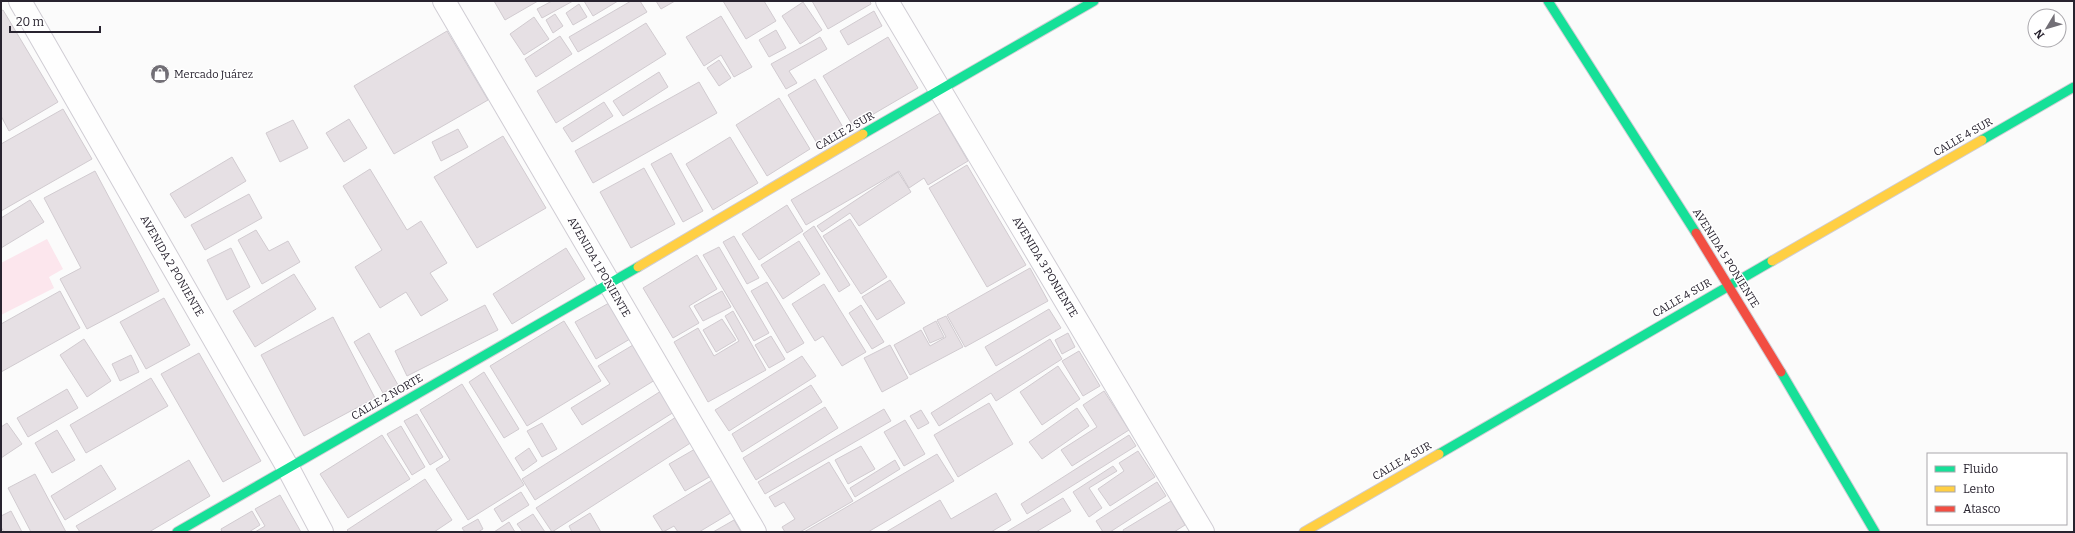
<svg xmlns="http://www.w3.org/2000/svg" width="2075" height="533" viewBox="0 0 2075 533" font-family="Bitter,serif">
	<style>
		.green { fill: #fce6ed }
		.building { fill: #e6e0e4; stroke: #d1cbd0 }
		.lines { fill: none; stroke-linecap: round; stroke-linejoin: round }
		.street-casing { stroke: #d0cdd4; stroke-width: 24 }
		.fast-casing { stroke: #d0cdd4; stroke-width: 11 }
		.slow-casing { stroke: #d0cdd4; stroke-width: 11 }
		.jam-casing { stroke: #d0cdd4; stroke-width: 11 }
		.street { stroke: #fefefe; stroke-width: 22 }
		.fast { stroke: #16e098; stroke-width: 9 }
		.slow { stroke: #ffcf43; stroke-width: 9 }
		.jam { stroke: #f24e42; stroke-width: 9 }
		.labels { text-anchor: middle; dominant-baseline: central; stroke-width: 3; stroke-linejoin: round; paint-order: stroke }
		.poi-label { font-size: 11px; fill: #28232f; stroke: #fff; text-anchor: start }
		.street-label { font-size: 11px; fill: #28232f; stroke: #fff }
	</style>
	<rect width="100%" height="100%" fill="#fbfbfb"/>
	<!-- green -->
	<path class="green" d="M47 239 63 269 49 277 54 288 1 315V263Z"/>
	<!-- building -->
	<path class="building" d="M494 1H538L505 20Z
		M552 1H573L542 18 537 9Z
		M584 1H618L593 16Z
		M631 1H640L647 12 578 52 569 37Z
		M656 1H675L661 9Z
		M723 1H764L776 21 746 39Z
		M812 1H870L871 4 828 29Z
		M803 2 822 30 800 44 782 16Z
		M579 4 587 17 573 25 566 13Z
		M3 10 58 102 9 131 1 116V11Z
		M874 11 882 26 848 45 840 31Z
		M555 14 563 26 553 33 546 20Z
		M721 16 752 67 734 77 721 55 704 66 686 37Z
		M534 17 549 39 524 55 510 34Z
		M646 23 666 54 556 123 537 91Z
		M776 30 786 48 769 57 759 40Z
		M447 31 488 100 394 154 354 86Z
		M560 36 572 54 536 77 525 59Z
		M820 37 827 49 789 71 797 83 786 89 771 64Z
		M888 37 918 88 853 126 823 76Z
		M719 60 731 78 719 86 707 68Z
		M659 72 668 87 623 116 613 101Z
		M815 79 844 129 818 145 788 95Z
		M699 82 717 113 593 183 575 151Z
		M779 98 810 149 767 176 736 125Z
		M604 102 613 116 572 142 563 128Z
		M63 109 92 159 1 211V144Z
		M940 113 968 161 928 185 924 178 909 188 899 171 806 225 791 200Z
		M349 119 367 148 344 162 326 133Z
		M293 120 308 148 280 162 266 133Z
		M458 129 468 147 441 161 432 142Z
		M503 136 546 208 477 248 434 177Z
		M730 137 758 183 713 210 686 164Z
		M671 153 703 211 683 222 651 164Z
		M232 157 246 181 185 218 170 194Z
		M967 165 1026 265 987 287 929 188Z
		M644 168 675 224 631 248 600 192Z
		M370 169 407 230 421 221 447 263 430 273 448 300 421 316 406 292 380 308 355 267 382 250 343 186Z
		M95 171 159 291 87 329 60 279 81 268 44 198Z
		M898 172 911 192 859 226 850 213 822 232 817 226Z
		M249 194 262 218 205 250 191 225Z
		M30 200 44 222 1 248V218Z
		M787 205 803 231 759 260 742 234Z
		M850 219 887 277 861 294 823 236Z
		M814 226 850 285 839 292 803 234Z
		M256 230 269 251 288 241 300 262 262 284 238 240Z
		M734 236 759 278 747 284 723 242Z
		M799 241 820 274 783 299 761 265Z
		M719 247 769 333 754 341 703 255Z
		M231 248 250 287 227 300 207 260Z
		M566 248 585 279 512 324 493 294Z
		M697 255 717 289 689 306 699 323 673 338 643 288Z
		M1030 268 1048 301 965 347 947 315Z
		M294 274 316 309 255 347 233 311Z
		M890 280 905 303 877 320 862 297Z
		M767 282 804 343 787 353 751 291Z
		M824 284 866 352 842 366 823 336 815 341 792 304Z
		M60 291 80 328 1 372V324Z
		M722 291 731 307 703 321 694 306Z
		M164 298 190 345 146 369 120 322Z
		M609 303 630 339 596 359 575 322Z
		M485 305 498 330 407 376 395 351Z
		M861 305 884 342 872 349 849 313Z
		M1049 309 1061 328 996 366 985 347Z
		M733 311 766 370 708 402 674 342 698 328 714 356 739 341 725 316Z
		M946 316 963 347 910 375 894 345 921 330 930 346 946 337 937 320Z
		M333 317 375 398 304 436 261 355Z
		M722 319 736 340 716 352 703 330Z
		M564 321 601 381 527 426 490 366Z
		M936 321 944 337 930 343 923 328Z
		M369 333 398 385 383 393 354 342Z
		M1068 333 1075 347 1062 354 1055 340Z
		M771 336 785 359 769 368 755 345Z
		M84 339 111 381 87 397 60 355Z
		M1050 339 1062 359 996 401 991 393 939 426 931 413Z
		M633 345 655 380 582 425 571 408 610 384 598 366Z
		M890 345 908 378 882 392 864 358Z
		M1079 351 1100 386 1083 396 1062 361Z
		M199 353 261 461 223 482 161 374Z
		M131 355 139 372 120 381 112 364Z
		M802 356 816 376 729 431 715 410Z
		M1058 366 1080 399 1042 425 1020 392Z
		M484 372 519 429 504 438 469 382Z
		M151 378 168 406 86 453 70 425Z
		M462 384 524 485 468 520 436 469 450 460 420 410Z
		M811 385 822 402 742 452 732 434Z
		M67 389 78 408 28 437 17 418Z
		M661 391 674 412 535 500 522 479Z
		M1104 391 1129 430 1072 466 1061 450 1097 427 1083 405Z
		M989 403 1013 444 958 477 934 435Z
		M825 407 838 428 756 480 743 458Z
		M1077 408 1089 426 1042 459 1029 442Z
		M884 409 891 421 765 494 758 482Z
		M921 410 929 423 918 429 910 416Z
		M417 414 443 457 430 465 404 421Z
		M676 417 692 442 552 532 536 508Z
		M905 420 925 454 904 466 884 432Z
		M7 423 22 444 1 458V427Z
		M542 423 557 449 542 457 527 431Z
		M401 426 425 467 412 475 387 434Z
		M57 430 75 460 52 473 35 443Z
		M382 435 410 479 348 518 320 474Z
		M1129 435 1136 446 1027 514 1021 504Z
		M861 446 875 469 848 484 835 460Z
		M529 448 537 461 523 471 515 458Z
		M695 449 711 476 685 491 669 464Z
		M1138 451 1155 477 1110 506 1098 489 1124 471 1119 463Z
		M937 454 954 481 868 532H804Z
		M189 460 210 496 149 532H80L76 526Z
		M895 460 900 469 855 497 850 488Z
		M829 462 853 501 800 532H785L782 527 795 519 784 502 775 507 769 497Z
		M101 465 116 489 65 520 51 496Z
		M1113 466 1117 471 1089 488 1102 508 1089 517 1073 492Z
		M35 474 66 532H31L8 488Z
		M425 479 452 520 434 532H349L347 530Z
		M714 479 734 511 699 532H678L674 526 663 532 653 516Z
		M1157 482 1166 496 1110 532H1103L1096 521Z
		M521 492 529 505 502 522 494 509Z
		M996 493 1011 520 991 532H886L940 500 951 519Z
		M280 495 301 532H255L265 526 255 509Z
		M1063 498 1071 511 1036 532H1006Z
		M1171 501 1185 525 1174 532H1124L1123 530Z
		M11 511 22 532H4L1 527V516Z
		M252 511 260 525 249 532H222L221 529Z
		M590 513 601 532H572L569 526Z
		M533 514 545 532H523L517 524Z
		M478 519 483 529 478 532H465L462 528Z
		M734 520 741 532H713Z
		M509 522 515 532H494Z"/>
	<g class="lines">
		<!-- street casing -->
		<g class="street-casing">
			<path id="street" d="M20 1 288 468 322 532
				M444 1 755 532
				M887 1 1203 532"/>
		</g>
		<!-- fast casing -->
		<g class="fast-casing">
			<path id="fast" d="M1548 1 1696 233
				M863 134 1094 1
				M1982 140 2074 87
				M1781 372 1875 532
				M1439 454 1772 261
				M177 532 638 267"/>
		</g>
		<!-- slow casing -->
		<g class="slow-casing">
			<path id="slow" d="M1772 261 1982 140
				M638 267 863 134
				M1304 532 1439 454"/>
		</g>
		<!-- jam casing -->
		<g class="jam-casing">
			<path id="jam" d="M1696 233 1781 372"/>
		</g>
		<!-- street -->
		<use href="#street" class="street"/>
		<!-- fast -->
		<use href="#fast" class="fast"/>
		<!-- slow -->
		<use href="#slow" class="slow"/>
		<!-- jam -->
		<use href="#jam" class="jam"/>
	</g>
	<!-- icons -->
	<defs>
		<g id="shop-disc" transform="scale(1)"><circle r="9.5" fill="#726f76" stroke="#fff"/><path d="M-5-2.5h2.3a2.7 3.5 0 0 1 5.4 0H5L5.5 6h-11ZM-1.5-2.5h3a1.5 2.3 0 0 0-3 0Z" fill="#fff"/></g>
	</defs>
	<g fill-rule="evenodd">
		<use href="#shop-disc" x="160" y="74"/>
	</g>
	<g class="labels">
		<!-- poi labels -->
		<g class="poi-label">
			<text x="174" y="74">Mercado Juárez</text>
		</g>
		<!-- street labels -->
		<g class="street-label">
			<text transform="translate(845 131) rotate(-30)">CALLE 2 SUR</text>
			<text transform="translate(1963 137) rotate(-30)">CALLE 4 SUR</text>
			<text transform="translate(1726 258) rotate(58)">AVENIDA 5 PONIENTE</text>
			<text transform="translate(172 266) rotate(60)">AVENIDA 2 PONIENTE</text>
			<text transform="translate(599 267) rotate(60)">AVENIDA 1 PONIENTE</text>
			<text transform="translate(1045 267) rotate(59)">AVENIDA 3 PONIENTE</text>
			<text transform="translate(1682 298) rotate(-30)">CALLE 4 SUR</text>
			<text transform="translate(387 397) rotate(-30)">CALLE 2 NORTE</text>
			<text transform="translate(1402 461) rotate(-30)">CALLE 4 SUR</text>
		</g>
	</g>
	<!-- border -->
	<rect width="2075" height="533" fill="none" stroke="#28232f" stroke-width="4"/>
	<!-- legend -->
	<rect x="1927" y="453" width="140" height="72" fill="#ffffff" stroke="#a9a7ac"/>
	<rect x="1935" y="466" width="20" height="6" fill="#16e098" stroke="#a9a7ac"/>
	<text x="1963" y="473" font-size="12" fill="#28232f">Fluido</text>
	<rect x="1935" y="486" width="20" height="6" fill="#ffcf43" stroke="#a9a7ac"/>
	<text x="1963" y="493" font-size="12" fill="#28232f">Lento</text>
	<rect x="1935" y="506" width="20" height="6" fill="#f24e42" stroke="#a9a7ac"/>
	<text x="1963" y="513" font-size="12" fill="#28232f">Atasco</text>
	<!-- north arrow -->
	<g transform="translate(2047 28) rotate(232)"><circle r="19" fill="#ffffff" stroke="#a9a7ac"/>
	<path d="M0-3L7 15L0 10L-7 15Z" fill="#726f76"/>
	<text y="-6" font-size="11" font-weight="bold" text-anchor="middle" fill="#28232f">N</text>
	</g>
	<!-- scale -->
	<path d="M10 26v6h90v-6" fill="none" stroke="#28232f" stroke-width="2"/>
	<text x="16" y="26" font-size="12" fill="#28232f" stroke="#ffffff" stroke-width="3" paint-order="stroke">20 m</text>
</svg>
